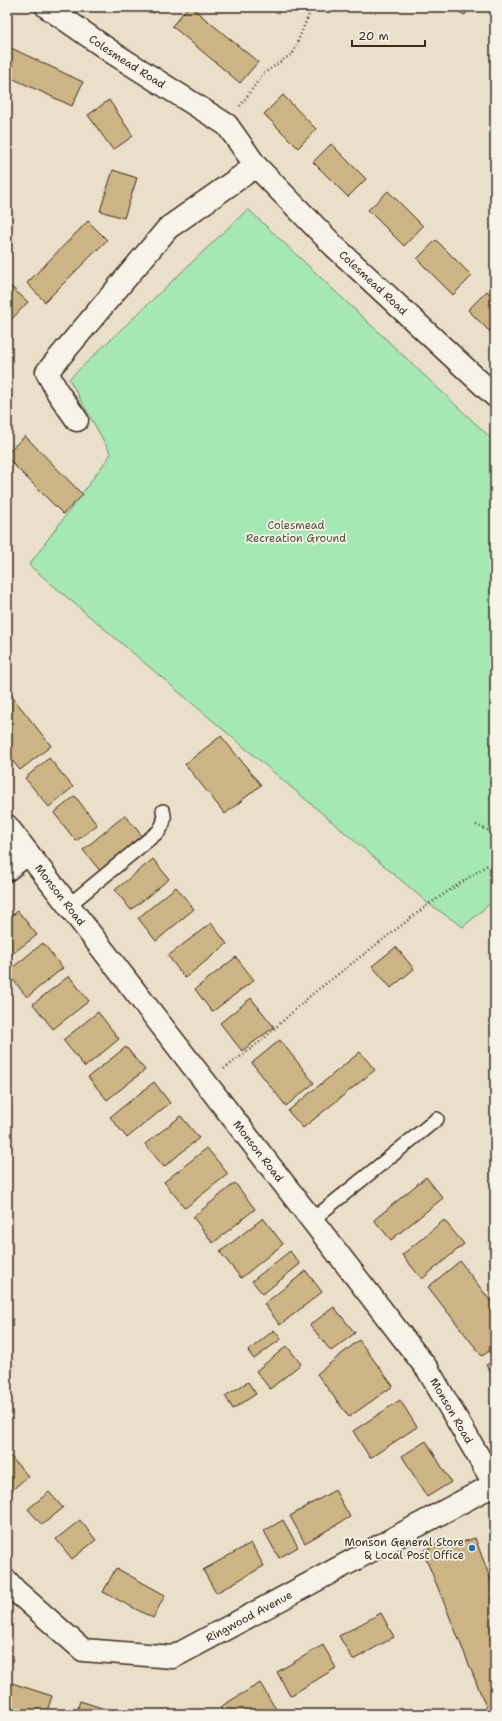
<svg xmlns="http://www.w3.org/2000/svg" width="502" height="1721" viewBox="0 0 502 1721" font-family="'Shantell Sans',sans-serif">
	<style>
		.green { fill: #a5e8b3; stroke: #708968 }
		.building { fill: #cdb484; stroke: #3b2a1e }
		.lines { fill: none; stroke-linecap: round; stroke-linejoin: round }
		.lane-casing { stroke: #3b2a1e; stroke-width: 16 }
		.street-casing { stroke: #3b2a1e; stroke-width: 25 }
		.path { stroke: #3b2a1e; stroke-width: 2.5; stroke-dasharray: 1 3; stroke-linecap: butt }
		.lane { stroke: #f7f3e8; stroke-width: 13 }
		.street { stroke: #f7f3e8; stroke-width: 22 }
		.poi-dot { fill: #1f6fb2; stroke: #f7f3e8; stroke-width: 1.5 }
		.labels { text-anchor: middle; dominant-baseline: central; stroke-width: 3.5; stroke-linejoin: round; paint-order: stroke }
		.street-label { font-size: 11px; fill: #3b2a1e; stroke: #f7f3e8 }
		.park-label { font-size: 11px; fill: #50503c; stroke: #f7f3e8 }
		.poi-label { font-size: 11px; fill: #3b2a1e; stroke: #f7f3e8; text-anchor: end }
	</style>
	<rect width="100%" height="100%" fill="#eae0ca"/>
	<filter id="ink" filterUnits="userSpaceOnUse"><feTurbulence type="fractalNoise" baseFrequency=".025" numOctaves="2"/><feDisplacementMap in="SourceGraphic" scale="8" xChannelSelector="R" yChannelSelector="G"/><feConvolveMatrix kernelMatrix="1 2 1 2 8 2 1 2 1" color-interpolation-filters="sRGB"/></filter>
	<g filter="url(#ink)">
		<!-- green -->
		<path class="green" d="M248 209 495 442V899L463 927 429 904 29 565 111 454 69 379Z"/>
		<!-- building -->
		<path class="building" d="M144 7H158L154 13Z
			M188 7H191L258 62 240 83 172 26Z
			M449 7H469L465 15Z
			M7 46 83 82 72 106 7 76Z
			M283 95 316 129 298 148 264 114Z
			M109 100 133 136 113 150 88 115Z
			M331 144 366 179 348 197 313 162Z
			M113 170 137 178 124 218 100 211Z
			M388 191 423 226 404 246 368 210Z
			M88 221 107 240 45 302 27 283Z
			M436 240 472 276 453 295 417 259Z
			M8 284 28 302 7 324V285Z
			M487 291 495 299V337L468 310Z
			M25 436 83 495 63 514 7 458V453Z
			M7 690 51 746 20 770 7 754Z
			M221 736 261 785 225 814 185 764Z
			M49 758 73 787 49 807 25 778Z
			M75 796 97 825 76 841 54 813Z
			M125 815 143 837 101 872 83 850Z
			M153 859 169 879 131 910 115 890Z
			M176 887 194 909 156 941 138 918Z
			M18 911 37 935 7 958V919Z
			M211 923 227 944 185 978 168 956Z
			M43 943 63 968 27 997 7 972Z
			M396 947 414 969 391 988 372 966Z
			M236 957 254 980 212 1012 195 989Z
			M69 976 89 1001 53 1029 33 1004Z
			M251 998 274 1027 242 1051 220 1023Z
			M98 1012 119 1039 85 1067 63 1040Z
			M280 1040 314 1083 286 1106 252 1063Z
			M126 1047 145 1070 107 1100 88 1077Z
			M360 1052 375 1070 303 1128 288 1111Z
			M154 1082 170 1103 127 1138 110 1117Z
			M181 1116 199 1138 164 1167 145 1144Z
			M207 1148 228 1174 185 1208 164 1182Z
			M426 1177 443 1198 391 1240 374 1220Z
			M235 1183 255 1209 213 1243 193 1217Z
			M263 1218 283 1244 241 1278 220 1252Z
			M444 1220 464 1244 422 1279 402 1255Z
			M290 1251 300 1264 263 1294 252 1281Z
			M460 1261 495 1307V1347L482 1356 428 1287Z
			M306 1271 322 1292 280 1325 264 1304Z
			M334 1307 355 1333 331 1351 310 1325Z
			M274 1330 281 1339 254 1359 248 1351Z
			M359 1340 393 1386 349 1417 317 1374Z
			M287 1346 301 1364 270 1389 256 1371Z
			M495 1360V1380L486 1365Z
			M248 1382 256 1394 233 1409 225 1396Z
			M400 1400 417 1427 370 1458 353 1431Z
			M426 1441 451 1482 427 1497 402 1456Z
			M10 1456 28 1476 8 1494 7 1459Z
			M335 1490 350 1517 305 1543 290 1516Z
			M49 1492 63 1508 42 1525 28 1509Z
			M80 1520 96 1540 72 1559 56 1539Z
			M283 1520 298 1547 279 1558 264 1531Z
			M475 1538 495 1591V1714H489L423 1551 445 1541 448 1547Z
			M251 1543 264 1566 216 1593 203 1570Z
			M116 1568 165 1595 153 1618 103 1592Z
			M381 1613 394 1637 353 1660 339 1636Z
			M323 1645 336 1668 290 1696 277 1672Z
			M9 1682 52 1696 46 1714H7V1687Z
			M260 1683 277 1711 271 1714H225L220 1707Z
			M80 1701 121 1714H76Z"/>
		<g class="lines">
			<!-- lane casing -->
			<g class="lane-casing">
				<path id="lane" d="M69 905 159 831C163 825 166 819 163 811
					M312 1220 437 1119"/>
			</g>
			<!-- street casing -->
			<g class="street-casing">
				<g id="street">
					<path id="s1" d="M47 7 113 53 227 125 256 166 334 246 495 396"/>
					<path d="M77 420 58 393 47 372 168 228 256 166"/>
					<path id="s2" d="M7 826 428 1370 495 1485"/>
					<path d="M7 870 28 853"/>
					<path id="s3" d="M7 1581 16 1591 83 1650 173 1657 495 1484"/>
				</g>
			</g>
			<!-- path -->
			<path class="path" d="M240 106 263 74 293 53 312 7
				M476 825 495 833
				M224 1069 261 1041 311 995 429 904 495 860"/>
			<!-- lane -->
			<use href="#lane" class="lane"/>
			<!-- street -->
			<use href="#street" class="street"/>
		</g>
	</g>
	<!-- markers -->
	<circle class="poi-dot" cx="472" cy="1548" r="4"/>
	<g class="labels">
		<!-- street labels -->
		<g class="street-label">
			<text stroke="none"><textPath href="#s1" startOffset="97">Colesmead Road</textPath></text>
			<text stroke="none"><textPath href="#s1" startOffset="431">Colesmead Road</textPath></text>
			<text stroke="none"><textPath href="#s2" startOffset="87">Monson Road</textPath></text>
			<text stroke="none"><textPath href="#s2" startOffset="411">Monson Road</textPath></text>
			<text stroke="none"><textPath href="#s2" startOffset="735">Monson Road</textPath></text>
			<text stroke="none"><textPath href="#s3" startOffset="279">Ringwood Avenue</textPath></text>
		</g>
		<!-- park labels -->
		<g class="park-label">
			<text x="296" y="525">Colesmead<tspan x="296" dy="13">Recreation Ground</tspan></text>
		</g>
		<!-- poi labels -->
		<g class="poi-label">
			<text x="464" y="1542">Monson General Store<tspan x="464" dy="13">&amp; Local Post Office</tspan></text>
		</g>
	</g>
	<!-- margin -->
	<rect width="502" height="1721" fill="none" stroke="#f7f3e8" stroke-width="24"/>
	<rect x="12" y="12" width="478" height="1697" fill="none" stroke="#3b2a1e" stroke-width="1.5" filter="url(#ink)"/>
	<!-- scale -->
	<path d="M352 40v6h73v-6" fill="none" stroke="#3b2a1e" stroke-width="2"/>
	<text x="358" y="40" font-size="12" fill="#3b2a1e" stroke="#f7f3e8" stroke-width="3" paint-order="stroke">20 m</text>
</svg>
